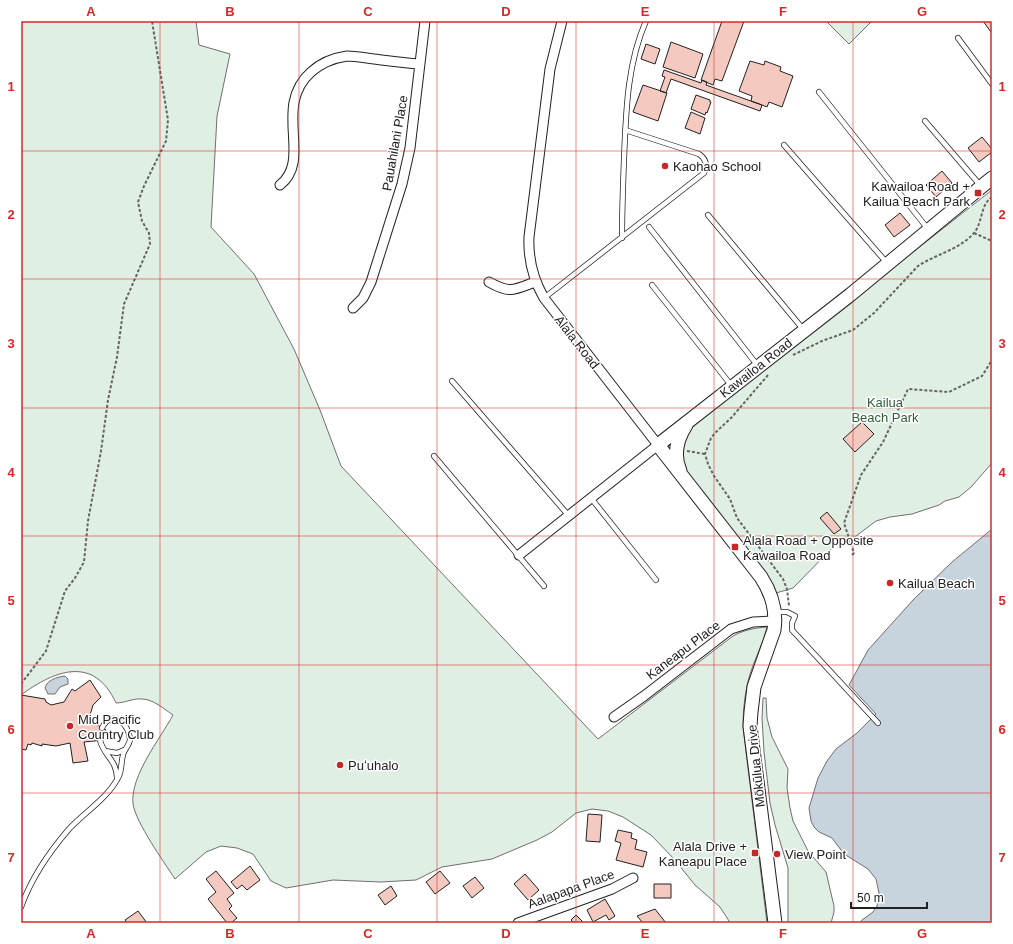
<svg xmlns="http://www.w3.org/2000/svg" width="1013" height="944" viewBox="0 0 1013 944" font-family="Helvetica,sans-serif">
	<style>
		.green { fill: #e0efe3; stroke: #6f6f6f }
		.water { fill: #c7d3dd; stroke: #6f6f6f }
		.building { fill: #f3c9c0; stroke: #222 }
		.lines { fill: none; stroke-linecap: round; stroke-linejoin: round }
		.lane-casing { stroke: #222; stroke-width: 6 }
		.street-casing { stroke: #222; stroke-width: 11 }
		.secondary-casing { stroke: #222; stroke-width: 15 }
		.path { stroke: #646464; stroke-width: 2; stroke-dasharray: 3 2; stroke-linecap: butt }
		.lane { stroke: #fff; stroke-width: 4.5 }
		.street { stroke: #fff; stroke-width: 9 }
		.secondary { stroke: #fff; stroke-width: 13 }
		.grid { fill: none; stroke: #d62828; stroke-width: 1; stroke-opacity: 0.55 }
		.poi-dot { fill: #c62828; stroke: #fff; stroke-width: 1.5 }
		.labels { text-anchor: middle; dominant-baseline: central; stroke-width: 3; stroke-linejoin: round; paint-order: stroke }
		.street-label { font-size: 13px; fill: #222; stroke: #fff }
		.poi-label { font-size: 13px; fill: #222; stroke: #fff; text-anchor: start }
		.park-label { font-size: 13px; fill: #2f5e38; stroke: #fff }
		.neatline { fill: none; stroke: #d62828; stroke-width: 1.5 }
		.grid-label { font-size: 13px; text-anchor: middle; font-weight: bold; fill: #d62828 }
	</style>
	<rect width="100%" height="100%" fill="#fff"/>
	<!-- green -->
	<path class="green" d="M21 21H196L199 45 230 54 217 116 211 227 254 274 294 349 320 410 341 466 598 739 733 636C744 630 754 628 767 627 763 644 755 658 750 674 745 691 743 709 743 727L767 923H729V921L720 907 695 885 674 859 651 835 623 817 608 811 592 809 576 813 552 832 537 840 492 859 442 867 416 880 381 882 333 880 286 888 271 881 253 854 237 848 221 846 206 852 175 879C164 862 136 823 133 804 130 776 160 739 173 715 164 709 153 699 142 699 133 698 125 703 116 703 94 655 55 670 21 695Z
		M826 21H872L849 44Z
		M992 190V463L971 487 959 497 945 501 939 505 912 514 890 517 876 521 844 545 839 541 793 588 776 593 685 469C680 445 685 432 704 416Z
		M763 698H766L767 718 772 737 788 769 787 788 790 808 793 821 808 851 826 872 834 906V912L831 923H788V868L775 825 770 803 764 752 762 718Z"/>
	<!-- water -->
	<path class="water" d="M992 529V923H860L862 920 873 912 877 906 879 893 876 879 868 869 844 854 832 838 819 832 814 827 811 821 809 808 818 778 827 761 836 749 857 733 876 714 849 685 868 650 914 599 952 562Z
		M65 676 68 679V684L60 687 55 694H48L45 688C47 680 57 677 65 676Z"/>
	<!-- building -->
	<path class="building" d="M722 21H744L722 81 715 79 713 85 701 80Z
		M983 21H992V32H991Z
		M671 42 703 54 695 78 663 67Z
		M646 44 660 49 655 64 641 59Z
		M750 61 764 65 765 61 781 67 780 71 793 76 782 107 769 102 767 107 762 105 751 101 752 96 739 91Z
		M664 70 701 83 702 80 707 82 706 85 762 105 760 111 671 79 666 93 660 91 665 77 662 76Z
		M643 85 667 93 658 121 633 112Z
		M696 95 710 100V102H711L707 113 706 112 705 115 691 109Z
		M691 112 705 118 700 134 685 128Z
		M982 137 992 149V152L979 162 968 148Z
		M942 171 952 183 936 197 926 185Z
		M900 213 910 225 894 237 885 225Z
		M862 422 874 434 855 452 843 439Z
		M827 512 841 529 834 534 820 518Z
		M90 680 101 697 93 705 91 712 87 719 106 730 104 740 84 742 88 761 73 763 70 743 56 746 42 744V746L32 743 31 745 28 744 26 750 21 749V695L45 699 46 702 51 705 64 702 72 689 75 691Z
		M588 814 602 815 600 842 586 841Z
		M618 830 632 833 631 838 637 840 635 849 647 852 643 867 616 860 621 843 615 841Z
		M250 866 260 880 247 890 242 885 237 889 231 882Z
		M216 871 234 893 227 899 232 906 229 909 237 918 231 923H227L208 899 216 892 206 879Z
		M440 871 450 883 435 894 426 882Z
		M525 874 539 890 528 900 514 884Z
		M475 877 484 888 472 898 463 886Z
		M654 884H671V898H654Z
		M391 886 397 896 385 905 378 895Z
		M605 899 615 916 609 920 606 915 593 922 587 910Z
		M655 909 666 923H643L637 916Z
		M138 911 147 923H127L125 920Z
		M576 915 584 923H574L571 920Z"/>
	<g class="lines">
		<!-- lane casing -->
		<g class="lane-casing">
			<path id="lane" d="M958 38 992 84
				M819 92 928 229
				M925 121 980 185
				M784 145 887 263
				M708 215 803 329
				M649 227 758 366
				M622 238C622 212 623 185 624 159 626 112 627 64 646 21
				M652 285 731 385
				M544 298 704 173C708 165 706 159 699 154L625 130
				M452 381 569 516
				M434 456 544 586
				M591 498 656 580
				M777 612H787L795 616 792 623V630L878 723
				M100 740C103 755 117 760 117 778
				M105 751 117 753 124 750
				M21 907C31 879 50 851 69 829 85 812 109 797 119 776 122 769 121 762 123 755 124 749 130 745 130 739 129 723 111 709 102 728"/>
		</g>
		<!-- street casing -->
		<g class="street-casing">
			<path id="street" d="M280 185C313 159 272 107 311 72 321 63 333 58 347 56 356 56 365 58 374 59 390 61 405 63 420 64
				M489 282C510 294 514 290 535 282
				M353 308 363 298 371 282 402 184 410 148 425 21
				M519 555 658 445 544 298C533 279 528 260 529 237L550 69 562 21
				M614 717 644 696 731 629 753 622 775 621
				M518 923 612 889 633 878"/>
		</g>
		<!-- secondary casing -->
		<g class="secondary-casing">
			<path id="secondary" d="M680 471C673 455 677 439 686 425
				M775 923 750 726 751 712 754 687 774 630C777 610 772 594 761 577L658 445 850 295 992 178"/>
		</g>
		<!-- path -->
		<path class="path" d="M974 233 992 241
			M793 355 822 341 853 330 874 313 918 266C936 254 959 250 974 233 983 222 980 205 992 197
			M768 375 732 417 715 433 711 438 705 454 708 464 714 476 730 499 737 518 783 579 787 589 789 606
			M687 451 705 454
			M852 555 854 553 844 523 861 475 883 442 908 389 949 392 982 376 992 360
			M21 684 46 651 65 591 75 578 84 562 88 521 101 451 108 400 117 357 124 304 150 244 149 233 142 221 138 202 144 186 166 141 168 120 152 21"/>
		<!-- lane -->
		<use href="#lane" class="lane"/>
		<!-- street -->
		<use href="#street" class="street"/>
		<!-- secondary -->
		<use href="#secondary" class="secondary"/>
	</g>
	<!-- grid -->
	<path class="grid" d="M160 21V923M299 21V923M437 21V923M576 21V923M714 21V923M853 21V923M21 151H992M21 279H992M21 408H992M21 536H992M21 665H992M21 793H992"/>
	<!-- markers -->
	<g class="poi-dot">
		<circle cx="665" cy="166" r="4"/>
		<rect x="974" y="189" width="8" height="8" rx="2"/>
		<rect x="731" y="543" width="8" height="8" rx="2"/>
		<circle cx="890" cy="583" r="4"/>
		<circle cx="70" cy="726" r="4"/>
		<circle cx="340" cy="765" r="4"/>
		<rect x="751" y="849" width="8" height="8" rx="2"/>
		<circle cx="777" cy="854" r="4"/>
	</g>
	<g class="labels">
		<!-- street labels -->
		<g class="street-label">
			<text transform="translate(395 143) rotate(-80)">Pauahilani Place</text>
			<text transform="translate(577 342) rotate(52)">Alala Road</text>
			<text transform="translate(756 368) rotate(-38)">Kawailoa Road</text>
			<text transform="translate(683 650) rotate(-37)">Kaneapu Place</text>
			<text transform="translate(756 766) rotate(-96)">Mōkūlua Drive</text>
			<text transform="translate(571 889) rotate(-20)">Aalapapa Place</text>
		</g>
		<!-- poi labels -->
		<g class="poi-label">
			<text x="673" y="166">Kaohao School</text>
			<text x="970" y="186" text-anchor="end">Kawailoa Road +<tspan x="970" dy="15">Kailua Beach Park</tspan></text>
			<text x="743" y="540">Alala Road + Opposite<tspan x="743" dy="15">Kawailoa Road</tspan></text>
			<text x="898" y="583">Kailua Beach</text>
			<text x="78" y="719">Mid Pacific<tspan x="78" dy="15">Country Club</tspan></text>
			<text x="348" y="765">Puʻuhalo</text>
			<text x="747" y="846" text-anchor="end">Alala Drive +<tspan x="747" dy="15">Kaneapu Place</tspan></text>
			<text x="785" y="854">View Point</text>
		</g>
		<!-- park labels -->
		<g class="park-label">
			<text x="885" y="402">Kailua<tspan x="885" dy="15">Beach Park</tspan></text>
		</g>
	</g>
	<!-- border -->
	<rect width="1013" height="944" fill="none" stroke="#ffffff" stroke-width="44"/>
	<!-- scale -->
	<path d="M851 902v6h76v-6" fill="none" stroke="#222222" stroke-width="2"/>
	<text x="857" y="902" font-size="12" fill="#222222" stroke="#ffffff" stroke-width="3" paint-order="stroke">50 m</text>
	<rect x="22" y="22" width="969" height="900" class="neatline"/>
	<g class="grid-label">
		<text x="91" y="16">A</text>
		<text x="230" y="16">B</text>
		<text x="368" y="16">C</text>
		<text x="506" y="16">D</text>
		<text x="645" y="16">E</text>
		<text x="783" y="16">F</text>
		<text x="922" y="16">G</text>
		<text x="11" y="91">1</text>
		<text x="1002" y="91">1</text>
		<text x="11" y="219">2</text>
		<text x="1002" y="219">2</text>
		<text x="11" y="348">3</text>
		<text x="1002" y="348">3</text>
		<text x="11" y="477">4</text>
		<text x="1002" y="477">4</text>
		<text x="11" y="605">5</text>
		<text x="1002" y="605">5</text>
		<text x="11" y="734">6</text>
		<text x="1002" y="734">6</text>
		<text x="11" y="862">7</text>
		<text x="1002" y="862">7</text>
		<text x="91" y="938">A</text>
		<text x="230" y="938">B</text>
		<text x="368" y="938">C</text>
		<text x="506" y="938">D</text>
		<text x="645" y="938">E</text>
		<text x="783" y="938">F</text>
		<text x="922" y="938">G</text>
	</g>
</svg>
